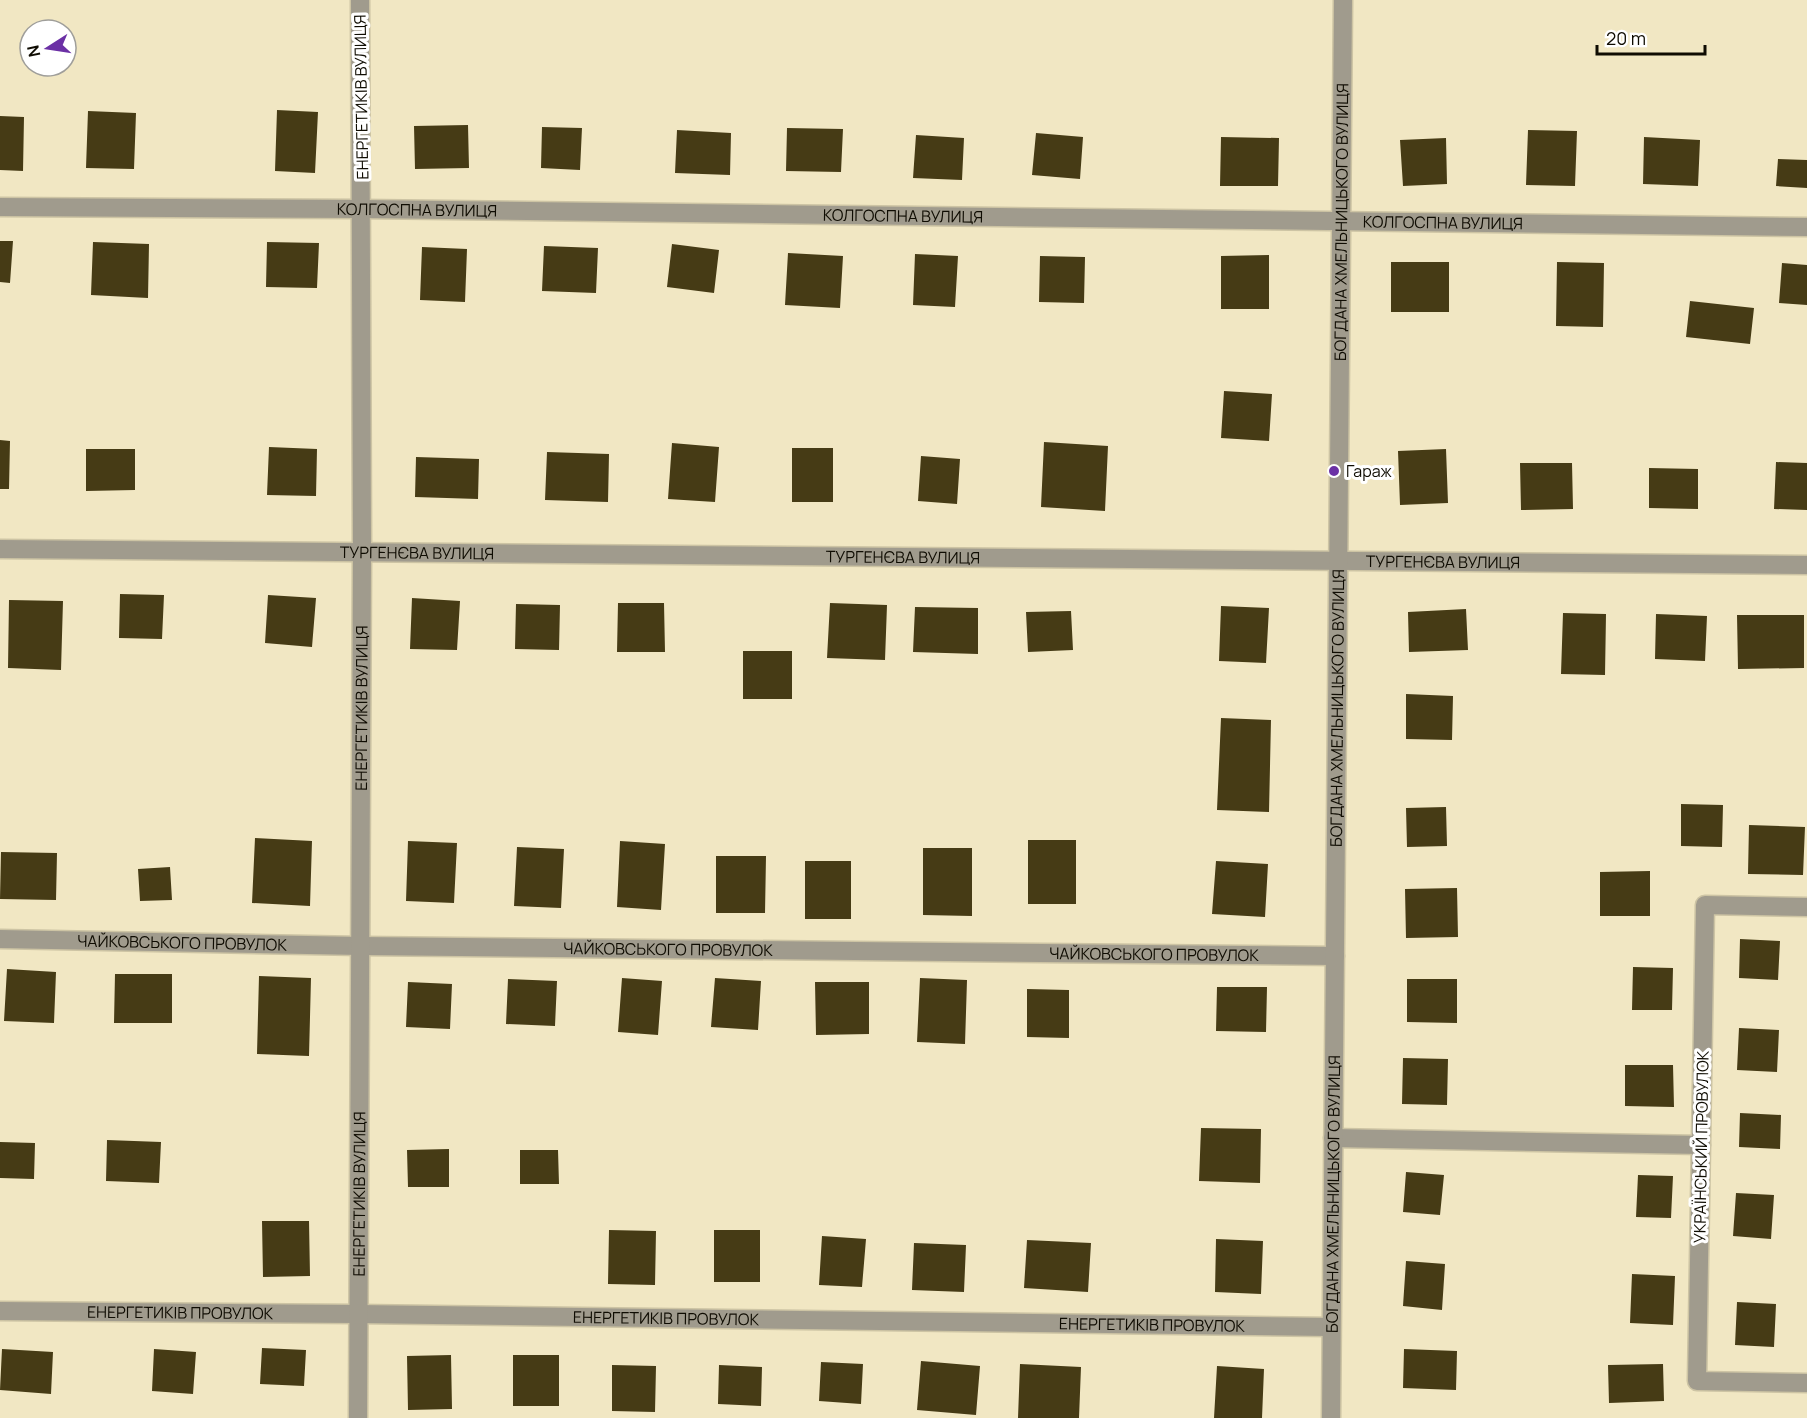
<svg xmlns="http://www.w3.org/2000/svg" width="1807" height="1418" viewBox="0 0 1807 1418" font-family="Manrope,sans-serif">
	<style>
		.building { fill: #463b15 }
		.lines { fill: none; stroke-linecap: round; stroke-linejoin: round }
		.minor-casing { stroke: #cdc4a4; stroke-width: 21 }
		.minor { stroke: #a09b8d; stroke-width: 18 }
		.poi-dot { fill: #6b30a5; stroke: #fff; stroke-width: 2 }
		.labels { text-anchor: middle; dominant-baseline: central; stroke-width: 6; stroke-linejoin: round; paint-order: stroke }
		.street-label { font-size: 16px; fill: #0f0c02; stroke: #fff }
		.poi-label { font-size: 16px; fill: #0f0c02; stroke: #fff; text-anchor: start }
	</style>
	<rect width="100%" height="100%" fill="#f1e7c3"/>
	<!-- building -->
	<path class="building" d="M277 110 318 112 315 173 275 171Z
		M88 111 136 113 134 169 86 168Z
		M0 116 24 117 23 171 0 170Z
		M468 125 469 168 415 169 414 126Z
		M542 127 582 128 580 170 541 168Z
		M787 128 843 129 841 172 786 171Z
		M677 130 731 133 730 175 675 173Z
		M1528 130 1577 131 1575 186 1526 185Z
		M1036 133 1083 137 1080 179 1032 175Z
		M916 135 964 138 962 180 913 178Z
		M1221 137 1279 138 1278 186H1220Z
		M1644 137 1700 140 1698 186 1643 184Z
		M1446 138 1447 184 1403 186 1400 140Z
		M1778 159 1807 160V188L1776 186Z
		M0 241H13L10 283 0 282Z
		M93 242 149 244 148 298 91 295Z
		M267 242 319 243 317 288 266 287Z
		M672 244 719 250 714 293 667 287Z
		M544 246 598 248 596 293 542 291Z
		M422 247 467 249 465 302 420 300Z
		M788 253 843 256 840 308 785 305Z
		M915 254 958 256 955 307 913 305Z
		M1269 255V309H1221V256Z
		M1040 256 1085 257 1084 303 1039 302Z
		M1391 262H1449V312H1391Z
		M1557 262 1604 263 1603 327 1556 326Z
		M1782 263 1807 265V305L1779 303Z
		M1690 301 1754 308 1750 344 1686 337Z
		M1224 391 1272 394 1269 441 1221 438Z
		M0 440 10 441 9 489H0Z
		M1044 442 1108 446 1105 511 1041 507Z
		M672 443 719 447 715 502 668 499Z
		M269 447 317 449 316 496 267 495Z
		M792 448H833V502H792Z
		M86 449H135V490L86 491Z
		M1446 449 1448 503 1400 505 1398 451Z
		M547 452 609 454 608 502 545 500Z
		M921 456 960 459 957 504 918 501Z
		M416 457 479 459 478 499 415 497Z
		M1776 462 1807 463V510L1774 509Z
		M1520 463H1572L1573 509 1521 510Z
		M1649 468 1698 469V509L1649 508Z
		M120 594 164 595 162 639 119 638Z
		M268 595 316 598 312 647 265 643Z
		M412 598 460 601 457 650 410 649Z
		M9 600 63 601 61 670 8 668Z
		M618 603H664L665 652H617Z
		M830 603 887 605 885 660 827 658Z
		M516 604 560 605 559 650 515 649Z
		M1221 606 1269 608 1266 663 1219 661Z
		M915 607 978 608V654L913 652Z
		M1466 609 1468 650 1409 652 1408 612Z
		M1071 611 1073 650 1028 652 1026 612Z
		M1563 613 1606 614 1605 675 1561 674Z
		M1656 614 1707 616 1705 661 1655 659Z
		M1737 615H1804V668L1738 669Z
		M743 651H792V699H743Z
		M1406 694 1453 696 1452 740 1406 739Z
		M1221 718 1271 720 1269 812 1217 810Z
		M1681 804 1723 805 1722 847 1681 846Z
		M1446 807 1447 846 1407 847 1406 808Z
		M1749 825 1805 827 1803 875 1748 874Z
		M255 838 312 841 310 906 252 903Z
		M1028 840H1076V904H1028Z
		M408 841 457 843 454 903 406 901Z
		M620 841 665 844 661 910 617 907Z
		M517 847 564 849 561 908 514 906Z
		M923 848H972V916L923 915Z
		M1 852 57 853 56 900 0 899Z
		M716 856H766L765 913H716Z
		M805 861H851V919H805Z
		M1216 861 1268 864 1265 917 1212 914Z
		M170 867 172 900 140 901 138 869Z
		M1650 871V916H1600V872Z
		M1457 888 1458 937 1406 938 1405 889Z
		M1740 939 1780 941 1778 980 1739 978Z
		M1633 967 1673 968 1672 1010H1632Z
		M7 969 56 972 54 1023 4 1021Z
		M115 974H172V1023H114Z
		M259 976 311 978 309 1056 257 1054Z
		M622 978 662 981 658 1035 618 1032Z
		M715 978 761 981 758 1030 711 1027Z
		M920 978 967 980 965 1044 917 1042Z
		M508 979 557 981 555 1026 506 1024Z
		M1407 979H1457V1023L1407 1022Z
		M408 982 452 984 450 1029 406 1027Z
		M815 982H869V1034L816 1035Z
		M1217 987H1267L1266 1032 1216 1031Z
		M1027 989 1069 990V1038L1027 1037Z
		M1739 1028 1779 1030 1777 1072 1737 1070Z
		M1403 1058 1448 1059 1447 1105 1402 1104Z
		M1625 1065H1673L1674 1107 1625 1106Z
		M1740 1113 1781 1115 1780 1149 1739 1147Z
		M1201 1128 1261 1129 1260 1183 1199 1181Z
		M107 1140 161 1142 159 1183 106 1181Z
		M0 1142 35 1143 34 1179 0 1178Z
		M449 1149V1187H408L407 1150Z
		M520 1150H558L559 1184H520Z
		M1406 1172 1444 1175 1440 1215 1403 1212Z
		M1638 1175 1673 1176 1671 1218 1636 1217Z
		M1736 1193 1774 1195 1771 1239 1733 1236Z
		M262 1221H309L310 1276 263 1277Z
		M609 1230 656 1231 655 1285 608 1284Z
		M714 1230H760V1282H714Z
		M822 1236 866 1239 862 1287 819 1285Z
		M1216 1239 1263 1241 1261 1294 1215 1292Z
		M1027 1240 1091 1243 1088 1292 1024 1288Z
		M914 1243 966 1245 964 1292 912 1290Z
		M1406 1261 1445 1264 1442 1310 1403 1306Z
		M1632 1274 1675 1276 1673 1325 1630 1323Z
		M1737 1302 1776 1304 1774 1347 1735 1345Z
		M262 1348 306 1350 304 1386 260 1384Z
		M2 1349 53 1352 51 1394 0 1390Z
		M154 1349 196 1352 193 1394 152 1391Z
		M1404 1349 1457 1351 1456 1390 1403 1388Z
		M451 1355 452 1409 408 1410 407 1356Z
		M513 1355H559V1406H513Z
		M921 1361 980 1366 976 1415 917 1410Z
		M821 1362 863 1364 861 1404 819 1401Z
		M1020 1364 1081 1367 1079 1418H1018Z
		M1663 1364 1664 1401 1609 1403 1608 1365Z
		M612 1365 656 1366 655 1412 612 1411Z
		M719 1365 762 1367 761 1406 718 1404Z
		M1217 1366 1264 1369 1262 1418H1214Z"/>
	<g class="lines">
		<!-- minor casing -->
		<g class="minor-casing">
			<g id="minor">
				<path id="s1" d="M0 207 362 209 1807 227"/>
				<path id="s2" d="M0 549 1807 565"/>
				<path d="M1807 907 1705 905 1697 1381 1807 1383"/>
				<path id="s3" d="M0 939 361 946 1335 956"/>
				<path d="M1333 1138 1701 1145"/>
				<path id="s4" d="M0 1311 358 1314 1331 1327"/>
				<path id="s5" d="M358 1418 362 552 360 0"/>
				<path id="s6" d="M1331 1418 1343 0"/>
			</g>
		</g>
		<!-- minor -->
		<use href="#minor" class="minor"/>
	</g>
	<!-- markers -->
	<circle class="poi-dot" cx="1334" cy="471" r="6"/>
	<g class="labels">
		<!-- street labels -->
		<g class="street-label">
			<text transform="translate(361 97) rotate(-91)">ЕНЕРГЕТИКІВ ВУЛИЦЯ</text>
			<text stroke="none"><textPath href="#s1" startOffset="417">КОЛГОСПНА ВУЛИЦЯ</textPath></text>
			<text stroke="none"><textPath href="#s1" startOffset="903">КОЛГОСПНА ВУЛИЦЯ</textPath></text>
			<text stroke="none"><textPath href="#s1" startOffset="1443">КОЛГОСПНА ВУЛИЦЯ</textPath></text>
			<text stroke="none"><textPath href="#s6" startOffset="1196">БОГДАНА ХМЕЛЬНИЦЬКОГО ВУЛИЦЯ</textPath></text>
			<text stroke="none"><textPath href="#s2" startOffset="417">ТУРГЕНЄВА ВУЛИЦЯ</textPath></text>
			<text stroke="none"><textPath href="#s2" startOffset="903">ТУРГЕНЄВА ВУЛИЦЯ</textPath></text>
			<text stroke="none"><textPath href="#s2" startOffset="1443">ТУРГЕНЄВА ВУЛИЦЯ</textPath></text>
			<text stroke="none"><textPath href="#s5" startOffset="710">ЕНЕРГЕТИКІВ ВУЛИЦЯ</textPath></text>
			<text stroke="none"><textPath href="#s6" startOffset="710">БОГДАНА ХМЕЛЬНИЦЬКОГО ВУЛИЦЯ</textPath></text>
			<text stroke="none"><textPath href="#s3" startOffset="182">ЧАЙКОВСЬКОГО ПРОВУЛОК</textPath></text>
			<text stroke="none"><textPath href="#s3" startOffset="668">ЧАЙКОВСЬКОГО ПРОВУЛОК</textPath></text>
			<text stroke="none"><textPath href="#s3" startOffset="1154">ЧАЙКОВСЬКОГО ПРОВУЛОК</textPath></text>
			<text transform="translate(1701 1147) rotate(-89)">УКРАЇНСЬКИЙ ПРОВУЛОК</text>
			<text stroke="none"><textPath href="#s5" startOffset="224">ЕНЕРГЕТИКІВ ВУЛИЦЯ</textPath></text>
			<text stroke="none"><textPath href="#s6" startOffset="224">БОГДАНА ХМЕЛЬНИЦЬКОГО ВУЛИЦЯ</textPath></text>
			<text stroke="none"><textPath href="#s4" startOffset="180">ЕНЕРГЕТИКІВ ПРОВУЛОК</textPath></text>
			<text stroke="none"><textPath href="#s4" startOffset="666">ЕНЕРГЕТИКІВ ПРОВУЛОК</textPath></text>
			<text stroke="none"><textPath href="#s4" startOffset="1152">ЕНЕРГЕТИКІВ ПРОВУЛОК</textPath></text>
		</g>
		<!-- poi labels -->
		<g class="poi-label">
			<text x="1346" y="471">Гараж</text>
		</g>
	</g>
	<!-- north arrow -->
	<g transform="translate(48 48) rotate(258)"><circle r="28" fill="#ffffff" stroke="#9f9e9a" stroke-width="1.5"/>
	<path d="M0-4.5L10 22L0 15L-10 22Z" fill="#6b30a5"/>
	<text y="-9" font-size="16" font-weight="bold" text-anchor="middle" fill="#0f0c02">N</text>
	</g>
	<!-- scale -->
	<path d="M1597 45v9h108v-9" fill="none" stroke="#0f0c02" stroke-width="3"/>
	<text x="1606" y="45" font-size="18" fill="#0f0c02" stroke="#ffffff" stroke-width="4.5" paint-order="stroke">20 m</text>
</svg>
